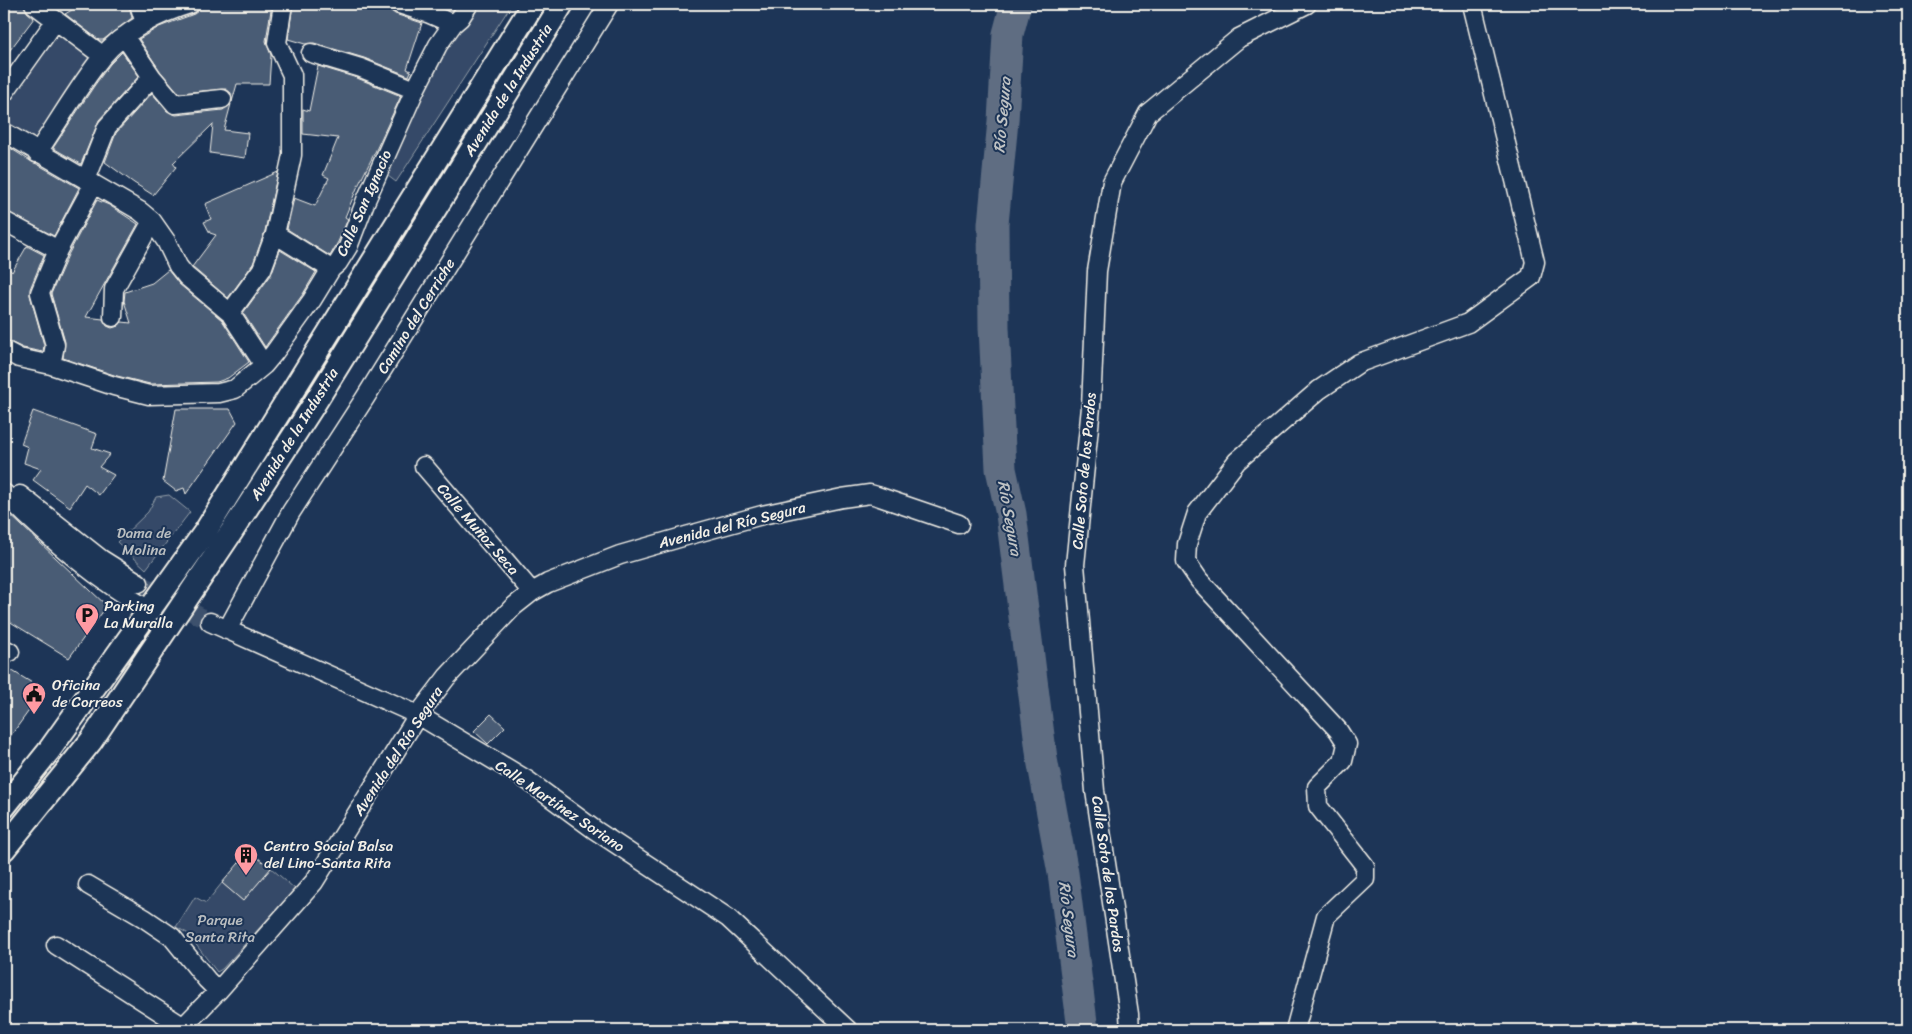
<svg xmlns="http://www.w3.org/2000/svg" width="1912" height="1034" viewBox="0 0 1912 1034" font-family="Sriracha,sans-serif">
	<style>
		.green { fill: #354a67; stroke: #949ea8 }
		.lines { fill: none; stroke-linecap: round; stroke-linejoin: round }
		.river { stroke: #5e6d82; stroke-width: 31 }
		.building { fill: #485b74; stroke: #f4f1e8 }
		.minor-tunnel { stroke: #3d516d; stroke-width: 18; stroke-dasharray: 18 9; stroke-linecap: butt }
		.minor-casing { stroke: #f4f1e8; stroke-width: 21 }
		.major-casing { stroke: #f4f1e8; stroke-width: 26 }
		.minor { stroke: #1d3557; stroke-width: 18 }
		.major { stroke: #1d3557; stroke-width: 22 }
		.labels { text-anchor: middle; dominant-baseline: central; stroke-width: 4; stroke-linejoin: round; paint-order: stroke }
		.street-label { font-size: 15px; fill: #f4f1e8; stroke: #1d3557 }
		.park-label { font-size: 15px; fill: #bbbfc1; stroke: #1d3557 }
		.poi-label { font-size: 15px; fill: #f4f1e8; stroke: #1d3557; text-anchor: start }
		.water-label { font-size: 16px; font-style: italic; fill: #c0c3c4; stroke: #1d3557 }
	</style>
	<rect width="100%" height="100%" fill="#1d3557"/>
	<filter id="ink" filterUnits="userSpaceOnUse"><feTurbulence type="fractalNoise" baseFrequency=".02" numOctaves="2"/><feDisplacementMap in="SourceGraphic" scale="10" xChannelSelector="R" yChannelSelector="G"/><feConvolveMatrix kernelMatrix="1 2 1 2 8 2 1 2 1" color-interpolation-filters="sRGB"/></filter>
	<g filter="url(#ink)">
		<!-- green -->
		<path class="green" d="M473 4H512L396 182 388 176 426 79Z
			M56 20 103 56 37 153 4 132V93Z
			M169 495 190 512 146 569 117 542 148 512 156 497Z
			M271 868 295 889 222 969 217 972 187 933 176 927 195 897 206 903 222 883 243 901Z"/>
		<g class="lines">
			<!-- river -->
			<path class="river" d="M1016 4 1008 34 1003 121 993 224 994 327 1001 469 1011 514 1042 759 1063 873 1083 1030"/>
		</g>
		<!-- building -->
		<path class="building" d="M8 4H24L27 12 34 18 4 58V10Z
			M82 4H129L132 18 103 40H99L65 14Z
			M200 4H272L266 41 271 55 269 84H237L232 102 231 93 226 89 179 93 160 71 139 39 159 27 194 14 198 11Z
			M293 4H389L391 11 395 14 422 23 407 69 411 71 409 76 364 58 314 43 305 44 288 39Z
			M122 52 139 76 99 120 81 164 53 148 94 86 110 64Z
			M318 66 357 78 401 96 376 150 357 188 345 217 348 219 338 242 330 256 287 229 294 198 315 206 329 178 323 175 338 138 303 134V109L309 111Z
			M152 93 167 111 176 115 223 110 231 104 224 130 248 133 245 158 210 153 213 124 173 163 176 167 153 195 134 183 105 162 116 133Z
			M7 146 32 162 37 164 79 188 54 236 4 210V151Z
			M278 172 265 231 253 264 228 298 192 267 216 235 210 233 204 222 211 219 205 204Z
			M97 200 109 205 138 224 86 317 103 319 107 326 112 328 118 326 122 322 131 323 124 301 125 292 152 283 168 270 179 284 222 320 249 362 228 378 217 382 150 384 117 376 63 358 65 342 51 294 68 255Z
			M27 246 44 255 30 289V295L44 345 43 352 23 348 4 339V263L12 272Z
			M280 250 316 272 303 294 265 347 243 313 271 275Z
			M176 409H230L237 422 186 494 184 488 176 491 163 481Z
			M33 411 97 434 92 448 110 454 99 467 114 475 99 495 85 484 70 507 33 480 41 469 24 463 28 447 21 444Z
			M4 509 107 606 69 658 4 618Z
			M4 666 44 690 4 745Z
			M491 714 505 727 488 744 474 731Z
			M249 851 271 868 243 901 222 883Z"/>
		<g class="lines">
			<!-- minor-tunnel -->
			<path class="minor-tunnel" d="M139 583 210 622"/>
			<!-- minor casing -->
			<g class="minor-casing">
				<path id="minor" d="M34 4 103 56
					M139 4 145 23
					M399 4 430 14 453 24
					M124 36 152 77 175 104 222 99
					M311 53 361 68 415 90
					M4 93 56 20
					M4 132 140 211 152 221 166 241 178 266 186 276 230 313 264 365
					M37 153C59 121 78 87 102 57 123 31 160 13 190 4
					M86 180 107 127 152 77
					M4 221 58 250
					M275 234 331 269
					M230 313 262 269 275 234 292 155V75L277 43 283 4
					M113 317 114 289 152 221
					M4 350 19 358 51 365 114 386 149 395 219 393 235 389 264 365 274 353 312 300 331 269 338 263 348 247 366 200 415 90 438 45 453 24 460 18 469 4
					M51 365 55 345 40 293 58 250 93 185
					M424 466 532 592
					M4 493C48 538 95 578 149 610
					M20 495 101 559 139 583
					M210 622 418 715 527 780 595 830 728 918 848 1030
					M227 630 291 512 365 398 609 4
					M4 649 10 652
					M88 885 144 918 172 937 207 980 218 991
					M56 945 184 1027
					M180 1030 218 991 314 882 418 715 447 677 513 607 532 592 548 583 620 555 686 536 762 515 842 498 870 494 877 496 959 524
					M1130 1030 1129 1014 1095 791 1075 565 1091 407 1097 271 1112 182 1148 113 1239 38 1307 4
					M1295 1030 1326 916 1365 879V866L1318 806 1317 787 1343 761 1347 744 1338 730 1199 580 1186 561 1187 544 1197 513 1237 461 1319 390 1359 363 1468 323 1531 277 1535 262 1472 4"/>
			</g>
			<!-- major casing -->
			<g class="major-casing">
				<path id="major" d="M4 807 48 752 205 532 533 4
					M4 849 91 741 232 531 311 409 562 4"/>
			</g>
			<!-- minor -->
			<use href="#minor" class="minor"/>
			<!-- major -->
			<use href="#major" class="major"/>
		</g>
	</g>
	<!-- icons -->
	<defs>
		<g id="parking-pin" transform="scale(1.25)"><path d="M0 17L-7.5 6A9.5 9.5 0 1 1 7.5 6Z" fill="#ff9aa2" stroke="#1d3557"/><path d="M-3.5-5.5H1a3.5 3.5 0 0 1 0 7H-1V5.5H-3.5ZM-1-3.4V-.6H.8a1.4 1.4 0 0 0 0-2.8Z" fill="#111"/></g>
		<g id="civic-pin" transform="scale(1.25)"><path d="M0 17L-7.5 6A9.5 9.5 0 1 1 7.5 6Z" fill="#ff9aa2" stroke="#1d3557"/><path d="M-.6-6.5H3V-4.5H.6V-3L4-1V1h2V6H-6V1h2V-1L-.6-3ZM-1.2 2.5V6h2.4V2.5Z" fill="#111"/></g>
		<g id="building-pin" transform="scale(1.25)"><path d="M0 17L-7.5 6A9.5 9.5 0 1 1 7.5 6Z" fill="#ff9aa2" stroke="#1d3557"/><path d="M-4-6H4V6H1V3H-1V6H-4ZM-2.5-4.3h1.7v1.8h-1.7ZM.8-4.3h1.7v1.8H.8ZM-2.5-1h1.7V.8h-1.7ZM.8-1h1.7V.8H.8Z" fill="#111"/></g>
	</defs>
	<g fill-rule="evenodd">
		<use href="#parking-pin" x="87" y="615"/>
		<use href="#civic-pin" x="34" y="694"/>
		<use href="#building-pin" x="246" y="855"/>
	</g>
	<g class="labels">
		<!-- street labels -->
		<g class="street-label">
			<text transform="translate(508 90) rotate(-58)">Avenida de la Industria</text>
			<text transform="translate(364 203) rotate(-66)">Calle San Ignacio</text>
			<text transform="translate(416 316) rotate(-58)">Camino del Cerriche</text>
			<text transform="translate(294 434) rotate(-58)">Avenida de la Industria</text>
			<text transform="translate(1084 471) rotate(-85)">Calle Soto de los Pardos</text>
			<text transform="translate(732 525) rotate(-14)">Avenida del Río Segura</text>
			<text transform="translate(478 529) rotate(49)">Calle Muñoz Seca</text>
			<text transform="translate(398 751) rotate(-57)">Avenida del Río Segura</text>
			<text transform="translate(560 806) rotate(34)">Calle Martínez Soriano</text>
			<text transform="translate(1108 874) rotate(82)">Calle Soto de los Pardos</text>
		</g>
		<!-- park labels -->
		<g class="park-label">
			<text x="144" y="533">Dama de<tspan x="144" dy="17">Molina</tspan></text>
			<text x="220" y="920">Parque<tspan x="220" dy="17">Santa Rita</tspan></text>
		</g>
		<!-- poi labels -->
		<g class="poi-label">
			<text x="104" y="606">Parking<tspan x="104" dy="17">La Muralla</tspan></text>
			<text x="52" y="685">Oficina<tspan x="52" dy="17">de Correos</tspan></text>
			<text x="264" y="846">Centro Social Balsa<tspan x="264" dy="17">del Lino-Santa Rita</tspan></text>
		</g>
		<!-- water labels -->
		<g class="water-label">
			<text transform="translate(1002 115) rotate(-85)">Río Segura</text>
			<text transform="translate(1010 518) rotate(80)">Río Segura</text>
			<text transform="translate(1069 919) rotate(83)">Río Segura</text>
		</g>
	</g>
	<!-- margin -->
	<rect width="1912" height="1034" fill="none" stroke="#1d3557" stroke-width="20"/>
	<rect x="10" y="10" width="1892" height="1014" fill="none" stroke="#f4f1e8" stroke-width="2" filter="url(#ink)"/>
</svg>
